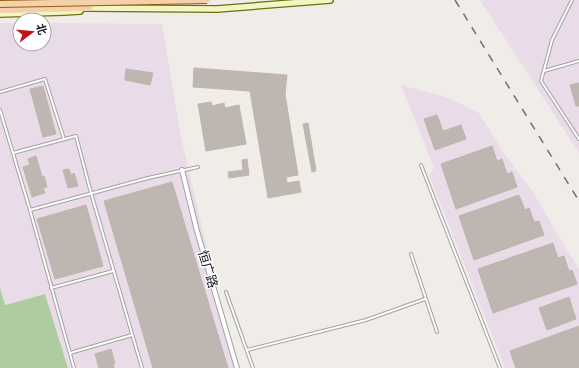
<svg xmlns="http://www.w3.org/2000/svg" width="579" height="368" viewBox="0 0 579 368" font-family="Rubik,'Noto Sans SC',sans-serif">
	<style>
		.industrial { fill: #e9dbe7 }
		.forest { fill: #afcca1 }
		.building { fill: #beb7b1; stroke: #c1b4ac }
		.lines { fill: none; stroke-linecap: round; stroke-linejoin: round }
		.service-casing { stroke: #a2a2a2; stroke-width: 4 }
		.minor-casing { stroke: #a2a2a2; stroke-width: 6 }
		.secondary-casing { stroke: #6a710f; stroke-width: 8 }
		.primary-casing { stroke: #91600d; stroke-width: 8 }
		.service { stroke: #fff; stroke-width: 2 }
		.minor { stroke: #fff; stroke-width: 4 }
		.secondary { stroke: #f4f5c2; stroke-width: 5.5 }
		.primary { stroke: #f4d1aa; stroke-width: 6 }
		.rail { stroke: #6f6f6f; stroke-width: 1.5; stroke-dasharray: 8 8; stroke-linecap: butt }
		.primary-bridge-casing { stroke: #91600d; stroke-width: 8; stroke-linecap: butt }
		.primary-bridge { stroke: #f4d1aa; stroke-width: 6 }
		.labels { text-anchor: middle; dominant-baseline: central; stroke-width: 3; stroke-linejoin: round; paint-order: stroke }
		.street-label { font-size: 13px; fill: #212121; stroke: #fff }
	</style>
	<rect width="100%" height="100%" fill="#f0ede9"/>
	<!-- industrial -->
	<path class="industrial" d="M480 0H579V153Z
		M0 23H20V44H44V23L162 24 181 137 218 296 238 368H68L45 294 5 305 0 288Z
		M401 85 449 98 479 113 503 152 533 192 564 245 579 269V368H505L429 175 434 168Z"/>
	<!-- forest -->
	<path class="forest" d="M0 288 5 305 45 294 68 368H0Z"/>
	<!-- building -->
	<path class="building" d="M194 68 287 75 285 94 298 175 286 177 287 183 299 181 301 192 268 198 250 91 193 87Z
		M126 69 153 73 150 85 125 80Z
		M579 83V106H576L570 85Z
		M43 86 56 134 43 137 30 89Z
		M211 102 212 106 224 103 225 108 239 105 246 144 206 151 198 104Z
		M437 115 443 131 461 125 466 139 435 150 424 119Z
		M308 123 316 171 312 172 303 124Z
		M492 146 497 161 502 159 507 174 512 172 517 187 456 209 441 164Z
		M36 156 42 177 44 176 47 187 43 188 45 193 32 197 23 167 30 165 28 159Z
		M247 159 249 175 229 178 228 172 243 170 242 160Z
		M69 169 71 175 74 173 78 186 68 188 63 170Z
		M172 182 228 368H153L104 201Z
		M519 195 525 210 529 208 534 222 539 221 544 235 474 260 459 216Z
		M86 205 103 266 55 279 37 219Z
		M553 243 558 258 564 256 569 271 572 270 577 284 493 313 478 269Z
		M569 297 576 319 547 330 539 308Z
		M579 326V368H516L510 351Z
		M111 349 115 363 113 364 114 368H99L95 354Z"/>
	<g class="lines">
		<!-- service casing -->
		<g class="service-casing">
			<path id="service" d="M572 0 552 40 541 81 579 139
				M544 71 579 61
				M0 92 45 79 64 139
				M0 110 30 210 148 178 198 167
				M13 153 76 136 91 193 142 368
				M421 165 500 368
				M30 210 74 368
				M411 254 437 332
				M51 288 113 271
				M226 292 253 368
				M247 350 366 320 425 299
				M70 353 132 335"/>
		</g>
		<!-- minor casing -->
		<g class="minor-casing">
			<path id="minor" d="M182 170 197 231 237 368"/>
		</g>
		<!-- secondary casing -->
		<g class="secondary-casing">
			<path id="secondary" d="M89 8 217 9 330 0
				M0 14 64 12 80 11"/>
		</g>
		<!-- primary casing -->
		<g class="primary-casing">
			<path id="primary" d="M0 10 89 8"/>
		</g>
		<!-- service -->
		<use href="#service" class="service"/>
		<!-- minor -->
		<use href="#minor" class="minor"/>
		<!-- secondary -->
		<use href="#secondary" class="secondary"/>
		<!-- primary -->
		<use href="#primary" class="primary"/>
		<!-- rail -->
		<path class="rail" d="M455 0 579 201"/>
		<!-- primary-bridge casing -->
		<g class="primary-bridge-casing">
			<path id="primary-bridge" d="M0 4 207 0"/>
		</g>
		<!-- primary-bridge -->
		<use href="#primary-bridge" class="primary-bridge"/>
	</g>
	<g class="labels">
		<!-- street labels -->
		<g class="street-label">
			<text transform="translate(208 269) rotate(73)">恒广路</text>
		</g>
	</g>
	<!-- north arrow -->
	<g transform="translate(32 32) rotate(74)"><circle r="19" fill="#ffffff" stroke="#a6a6a6"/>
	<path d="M0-3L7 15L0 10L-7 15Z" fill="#c01219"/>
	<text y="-6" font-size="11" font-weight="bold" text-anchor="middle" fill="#212121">北</text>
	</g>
</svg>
